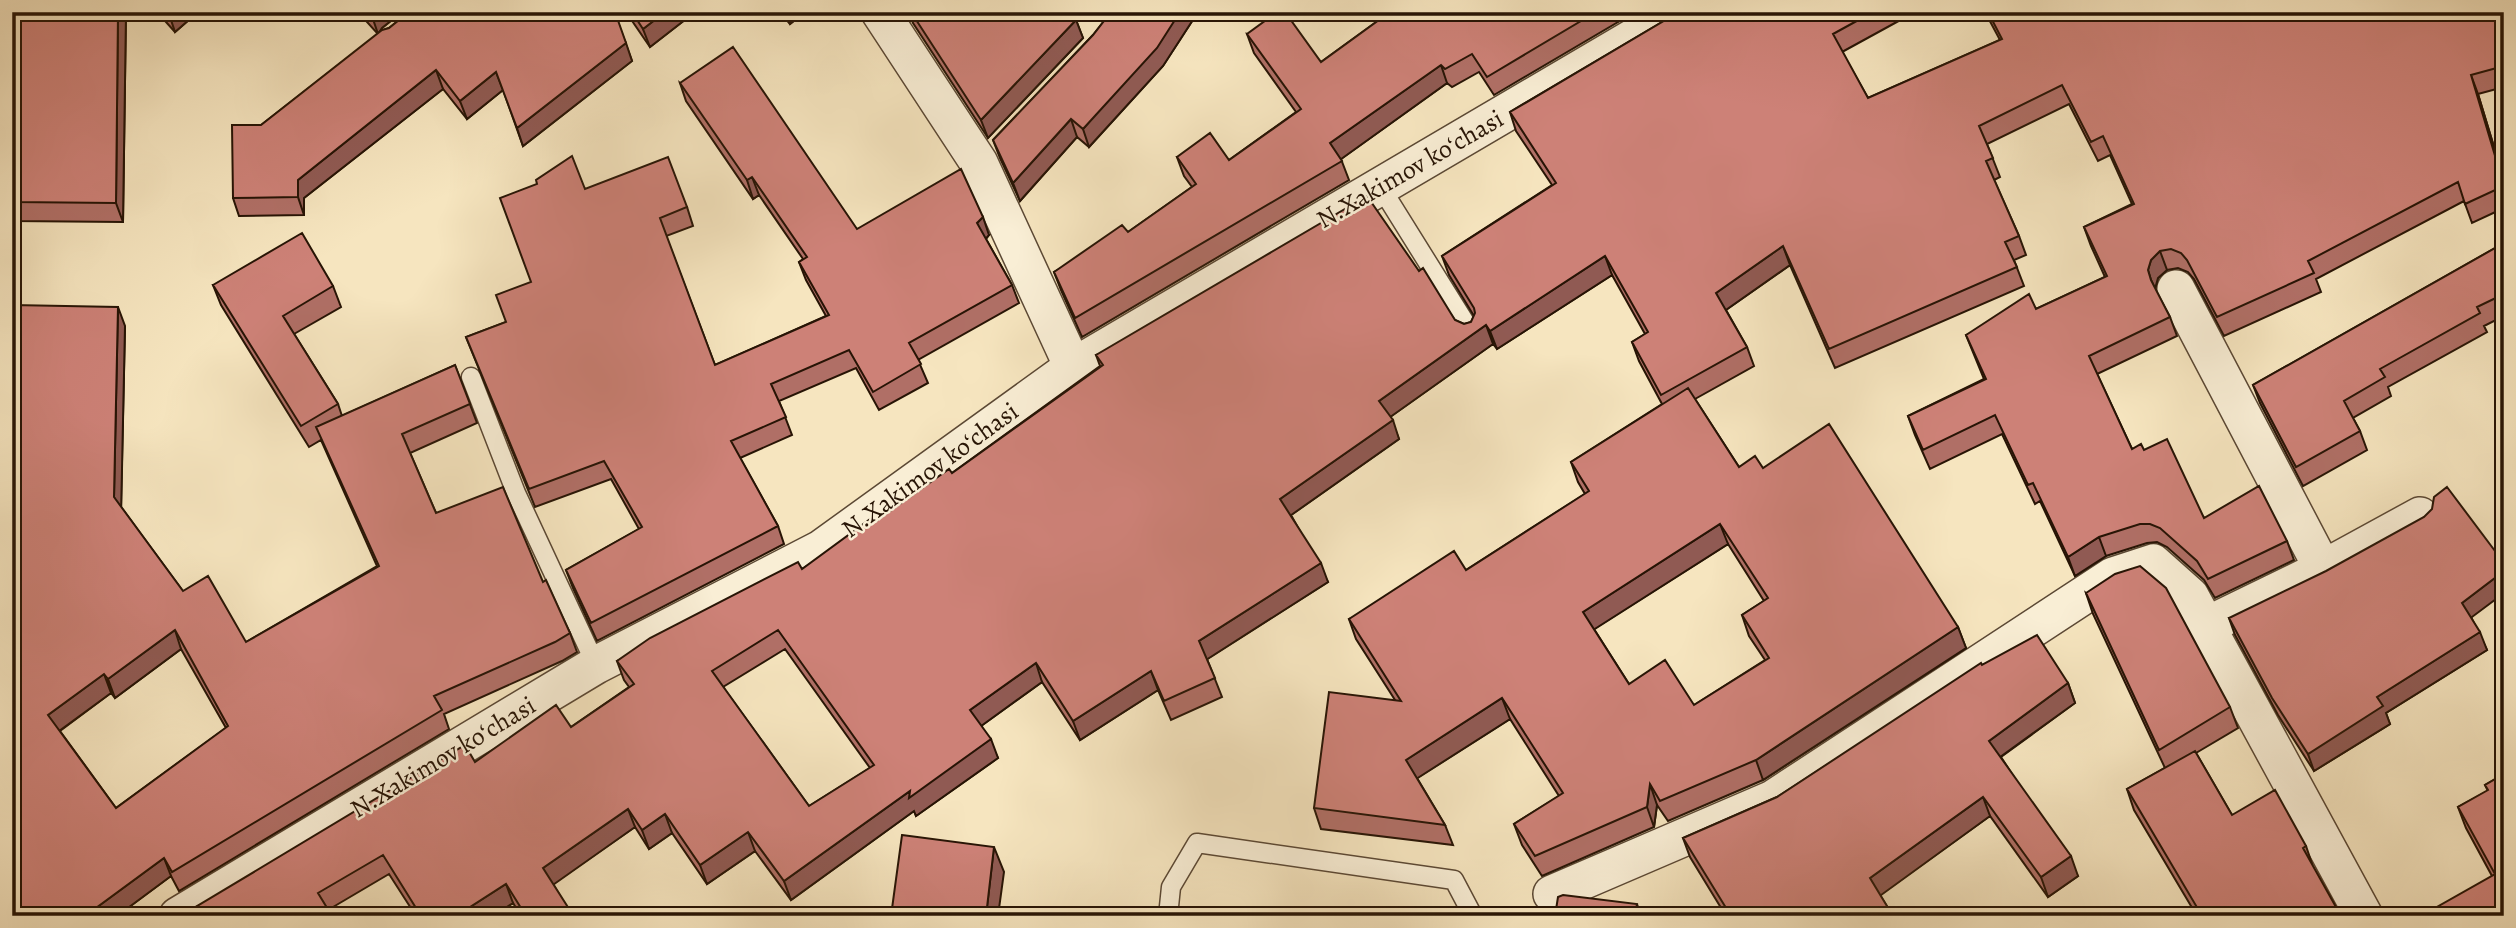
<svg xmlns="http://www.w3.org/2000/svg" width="2516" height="928" viewBox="0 0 2516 928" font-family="Alegreya,serif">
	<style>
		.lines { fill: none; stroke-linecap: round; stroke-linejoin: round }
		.service-casing { stroke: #5b4834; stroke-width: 21 }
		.minor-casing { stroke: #5b4834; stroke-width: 40 }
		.service { stroke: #f9eed5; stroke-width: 18 }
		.minor { stroke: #f9eed5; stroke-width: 37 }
		.wall { fill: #b06f66; stroke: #271405; stroke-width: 2; fill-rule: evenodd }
		.shaded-wall { fill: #905a53; stroke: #271405; stroke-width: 2 }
		.building { fill: #cd8177; stroke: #271405; stroke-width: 2; fill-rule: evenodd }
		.labels { text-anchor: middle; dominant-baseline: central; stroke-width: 5; stroke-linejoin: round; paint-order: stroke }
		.street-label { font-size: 26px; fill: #271405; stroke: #f9eed5 }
	</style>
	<rect width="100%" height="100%" fill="#f6e5bf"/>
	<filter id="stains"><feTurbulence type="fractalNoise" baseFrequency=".00286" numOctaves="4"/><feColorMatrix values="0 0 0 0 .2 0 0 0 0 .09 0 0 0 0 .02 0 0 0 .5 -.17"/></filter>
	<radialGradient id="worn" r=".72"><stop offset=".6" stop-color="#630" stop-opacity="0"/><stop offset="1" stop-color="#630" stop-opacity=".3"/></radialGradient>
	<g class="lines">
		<!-- service casing -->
		<g class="service-casing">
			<path id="service" d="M1380 186 1471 332
				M471 377 516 493 596 665
				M1168 916 1171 887 1197 843 1454 880 1473 916"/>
		</g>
		<!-- minor casing -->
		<g class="minor-casing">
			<path id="minor" d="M880 12 979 163 1073 367
				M2176 289 2323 569
				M2206 626 2323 569 2420 516
				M1552 894 1773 799 2113 576 2153 563 2190 596 2364 916
				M178 916 596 665 821 549 1073 367 1677 12"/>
		</g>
		<!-- service -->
		<use href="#service" class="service"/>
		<!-- minor -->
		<use href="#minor" class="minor"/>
	</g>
	<!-- wall -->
	<path class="wall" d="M12 12H126L123 222 12 221Z
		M157 12H198L175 32Z
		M358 12H402L382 28 379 32 389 28 409 12H618L615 14 632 61 523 146 503 90 467 119 443 89 304 198V215L239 216 233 198 261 125 378 34Z
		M626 12H695L650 47Z
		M780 12H805L790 24Z
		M909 12 1076 20 1083 38 988 138 913 23Z
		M1111 12H1198L1163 66 1089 147 1077 137 1020 201 1000 158 993 140 1093 35Z
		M1379 12H1635L1494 95 1479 72 1452 87 1447 83 1341 159 1349 180 1082 337 1061 290 1054 272 1128 232 1192 187 1184 176 1177 157 1229 160 1296 112 1254 53 1247 34 1321 62 1383 17Z
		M1679 12H1915L1842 52 1868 98 2000 40 1985 12H2504V87L2478 94 2504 180V208L2472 223 2464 201 2316 279 2321 292 2224 336 2194 279 2188 272 2178 268 2167 270 2158 278 2155 289 2170 317 2177 336 2097 374 2132 449 2144 450 2204 518 2287 541 2294 560 2215 598 2204 580 2167 547 2157 542 2147 543 2106 556 2075 576 2040 501 2035 504 2002 434 1930 469 1915 435 1908 416 1984 379 1966 335 2036 309 2105 277 2091 246 2084 227 2132 204 2110 155 2098 161 2069 104 1987 144 2000 177 1994 180 2019 236 2026 255 2014 260 2024 286 1835 368 1790 265 1726 310 1747 347 1754 366 1695 399 1739 467 1763 468 1958 627 1966 648 1763 780 1668 821 1657 805 1654 827 1542 876 1522 845 1514 824 1559 796 1510 719 1417 778 1445 825 1453 845 1321 829 1314 808 1395 700 1356 639 1349 619 1466 570 1585 494 1578 482 1571 462 1662 404 1639 361 1632 342 1645 334 1612 275 1497 349 1493 344 1390 417 1399 439 1291 515 1328 582 1207 659 1222 697 1171 720 1158 690 1080 740 1042 682 981 726 998 758 916 816 914 811 791 900 755 851 707 884 672 833 649 849 635 827 553 884 572 916H521L513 903 493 916H416L389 874 328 910 332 916H197L194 908 475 762 571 727 629 687 624 680 617 661 802 569 952 473 1100 366 1096 355 1419 271 1455 320 1464 324 1471 322 1474 316 1449 275 1442 256 1552 185 1516 131 1510 112ZM1728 544 1764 601 1742 615 1749 636 1765 660 1694 705 1629 684 1594 629ZM785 649 870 768 809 806 723 687Z
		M680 83 857 229 989 235 986 239 1012 285 1019 303 918 360 928 383 879 410 856 368 779 401 792 435 740 458 778 526 784 544 597 641 573 588 566 570 639 529 611 479 535 507 466 337 506 322 531 282 585 189 687 207 693 226 666 236 715 365 826 316 806 280 799 262 803 259 759 195 753 199 686 101Z
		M2504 243V316L2484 326 2487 332 2388 387 2391 396 2353 418 2360 431 2367 450 2303 486 2260 403 2253 385Z
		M213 285 333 286 341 307 294 334 338 404 342 416 455 365 477 423 410 453 436 513 543 582 570 633 577 652 562 661 444 714 449 729 179 891 171 876 117 916H12L125 326 121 507 183 591 246 642 377 566 321 440 309 447 221 305ZM181 649 226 728 116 808 60 731 111 693 115 698Z
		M2086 593 2230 707 2238 728 2196 753 2232 815 2306 846 2312 864 2194 911 2134 810 2127 789 2165 768 2093 614Z
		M2471 617 2487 650 2386 713 2390 724 2314 771 2278 715 2235 635 2229 618Z
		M1982 665 2068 683 2075 703 2001 757 2078 876 2048 897 1990 816 1880 895 1893 916H1726L1690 857 1683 838 1777 797Z
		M2504 774V916L2492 876 2466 828 2458 807 2488 791 2485 785Z"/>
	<!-- shaded-wall -->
	<path class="shaded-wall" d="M118 12H126L123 222 116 203Z
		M171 12H198L175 32 169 14Z
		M374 12H402L382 28 378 34 372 16Z
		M665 12H695L650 47 643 29Z
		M785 12H805L790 24Z
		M1180 12H1198L1163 66 1089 147 1083 129Z
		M1076 20 1083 38 988 138 981 120Z
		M626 43 632 61 523 146 517 128Z
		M1441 65 1447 83 1337 162 1330 143Z
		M436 70 443 89 304 198V215L298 197V180Z
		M496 72 503 90 467 119 460 101Z
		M2471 75 2478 94 2504 180V185Z
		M1071 119 1077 137 1020 201 1013 183Z
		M752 177 759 195 753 199 747 180Z
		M983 217 989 235 984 241 977 223Z
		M1783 246 1790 265 1723 312 1716 293Z
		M2160 251 2167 270 2158 278 2155 289 2151 280 2148 270 2151 260Z
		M1605 256 1612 275 1497 349 1490 331Z
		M118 307 125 326 121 516 114 497Z
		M1486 325 1493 344 1386 420 1379 401Z
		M1393 420 1399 439 1287 518 1280 499Z
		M1720 524 1728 544 1590 632 1583 612Z
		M2099 537 2106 556 2075 576 2068 557Z
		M1321 563 1328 582 1206 660 1199 641Z
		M2504 571V593L2468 620 2462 603Z
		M1958 627 1966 648 1763 780 1756 760Z
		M175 630 181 649 115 698 108 679Z
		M2480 632 2487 650 2386 713 2390 724 2314 771 2308 754 2377 697Z
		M1036 663 1042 682 977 729 970 710Z
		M1151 671 1158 690 1080 740 1073 721Z
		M104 674 111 693 55 734 48 715Z
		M2068 683 2075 703 1996 760 1989 741Z
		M1502 698 1510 719 1413 781 1406 760Z
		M991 739 998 758 916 816 914 811 791 900 784 881 910 791Z
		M1650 784 1657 805 1654 827 1647 807Z
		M1983 797 1990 816 1877 898 1870 878Z
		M628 809 635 827 550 887 543 868Z
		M665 814 672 833 649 849 642 830Z
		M748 832 755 851 707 884 700 865Z
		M994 847 1004 872 998 916H986Z
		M2071 856 2078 876 2048 897 2041 877Z
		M164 858 171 876 117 916H85Z
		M506 884 513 903 493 916H456Z
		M1637 904 1641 916H1635Z"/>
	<!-- building -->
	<path class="building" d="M12 12H118L116 203 12 202Z
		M409 12H615L626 43 517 128 496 72 460 101 436 70 298 180V197L233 198 232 125H261L382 30 389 28Z
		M632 12H665L643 29Z
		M911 12H1067L1076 20 981 120Z
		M1111 12H1180L1157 48 1083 129 1071 119 1013 183 993 140 1093 35Z
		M1277 12H1285L1321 62 1390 12H1596L1487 77 1472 54 1445 69 1441 65 1330 143 1342 161 1075 318 1054 272 1122 225 1128 232 1196 184 1177 157 1210 133 1229 160 1301 109 1247 34Z
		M1679 12H1873L1833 34 1868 98 2002 39 1988 12H2504V66L2471 75 2504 186 2465 204 2458 182 2308 261 2314 273 2217 317 2187 260 2181 253 2171 249 2160 251 2151 260 2148 270 2151 280 2170 317 2089 356 2132 449 2141 444 2144 450 2167 439 2204 518 2259 486 2287 541 2208 579 2197 561 2160 528 2150 524H2140L2099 537 2068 557 2033 483 2028 485 1995 415 1923 450 1908 416 1986 379 1966 335 2029 294 2036 309 2107 276 2084 227 2134 204 2103 136 2091 142 2062 85 1979 126 1993 158 1986 161 2019 236 2005 242 2017 267 1829 349 1783 246 1716 293 1747 347 1661 395 1632 342 1648 332 1605 256 1490 331 1486 325 1379 401 1393 420 1280 499 1321 563 1199 641 1215 678 1164 701 1151 671 1073 721 1036 663 970 710 991 739 909 798 910 791 784 881 748 832 700 865 665 814 642 830 628 809 543 868 571 912 565 916H526L506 884 456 916H421L383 855 318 893 332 916H198L194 908 465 745 475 762 556 705 571 727 634 684 617 661 650 638 798 562 802 569 873 517 876 521 949 469 952 473 1103 365 1096 355 1367 196 1419 271 1423 268 1455 320 1464 324 1471 322 1475 313 1474 308 1442 256 1556 183 1510 112ZM778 630 874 765 809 806 712 671Z
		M733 47 857 229 961 169 983 217 977 223 1012 285 909 343 921 364 873 392 849 350 771 384 786 417 731 441 778 526 591 623 566 570 642 527 604 461 529 489 466 337 506 322 496 295 531 282 500 198 537 184 536 180 572 156 585 189 668 157 687 207 660 218 715 365 829 315 799 262 807 257 752 177 747 180 680 83Z
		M302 233 333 286 283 316 338 404 301 426 213 285Z
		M2504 243V294L2477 307 2480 313 2380 369 2385 377 2344 401 2360 431 2296 467 2253 385Z
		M12 305 118 307 114 497 183 591 208 576 246 642 379 566 316 427 455 365 470 404 402 434 436 513 503 487 543 582 546 580 570 633 555 642 434 696 442 710 172 872 164 858 85 916H12ZM175 630 228 726 116 808 48 715 104 674 108 679Z
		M1688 388 1739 467 1755 456 1763 468 1829 424 1958 627 1756 760 1660 801 1650 784 1647 807 1535 856 1514 824 1563 793 1502 698 1406 760 1445 825 1314 808 1329 692 1401 701 1349 619 1454 551 1466 570 1589 491 1571 462ZM1720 524 1768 598 1742 615 1769 658 1694 705 1665 660 1629 684 1583 612Z
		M2447 487 2504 563V571L2462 603 2480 632 2377 697 2383 706 2308 754 2272 698 2229 618 2326 571 2424 517 2432 509 2434 497Z
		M2140 566 2166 588 2230 707 2159 750 2086 593 2115 574Z
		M2037 635 2068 683 1989 741 2071 856 2041 877 1983 797 1870 878 1893 916H1731L1683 838 1777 797 1981 663 1982 665Z
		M2195 751 2232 815 2275 790 2306 846 2303 848 2341 916H2185L2198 909 2127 789Z
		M2504 774V916H2421L2495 874 2458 807 2488 790 2485 785Z
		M902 835 994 847 986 916H891Z
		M1563 895 1637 904 1635 916H1555L1558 897Z"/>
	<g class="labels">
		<!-- street labels -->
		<g class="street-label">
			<text transform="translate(1410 169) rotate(-30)">N.Xakimov koʻchasi</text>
			<text transform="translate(930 470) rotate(-36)">N.Xakimov koʻchasi</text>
			<text transform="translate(443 757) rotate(-31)">N.Xakimov koʻchasi</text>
		</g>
	</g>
	<!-- margin -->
	<rect width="2516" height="928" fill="none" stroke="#f6e5bf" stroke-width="42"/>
	<rect x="14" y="14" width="2488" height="900" fill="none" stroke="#271405" stroke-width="3.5"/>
	<rect x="21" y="21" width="2474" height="886" fill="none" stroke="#271405" stroke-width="2"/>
	<rect width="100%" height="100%" filter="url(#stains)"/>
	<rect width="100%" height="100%" fill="url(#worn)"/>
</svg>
